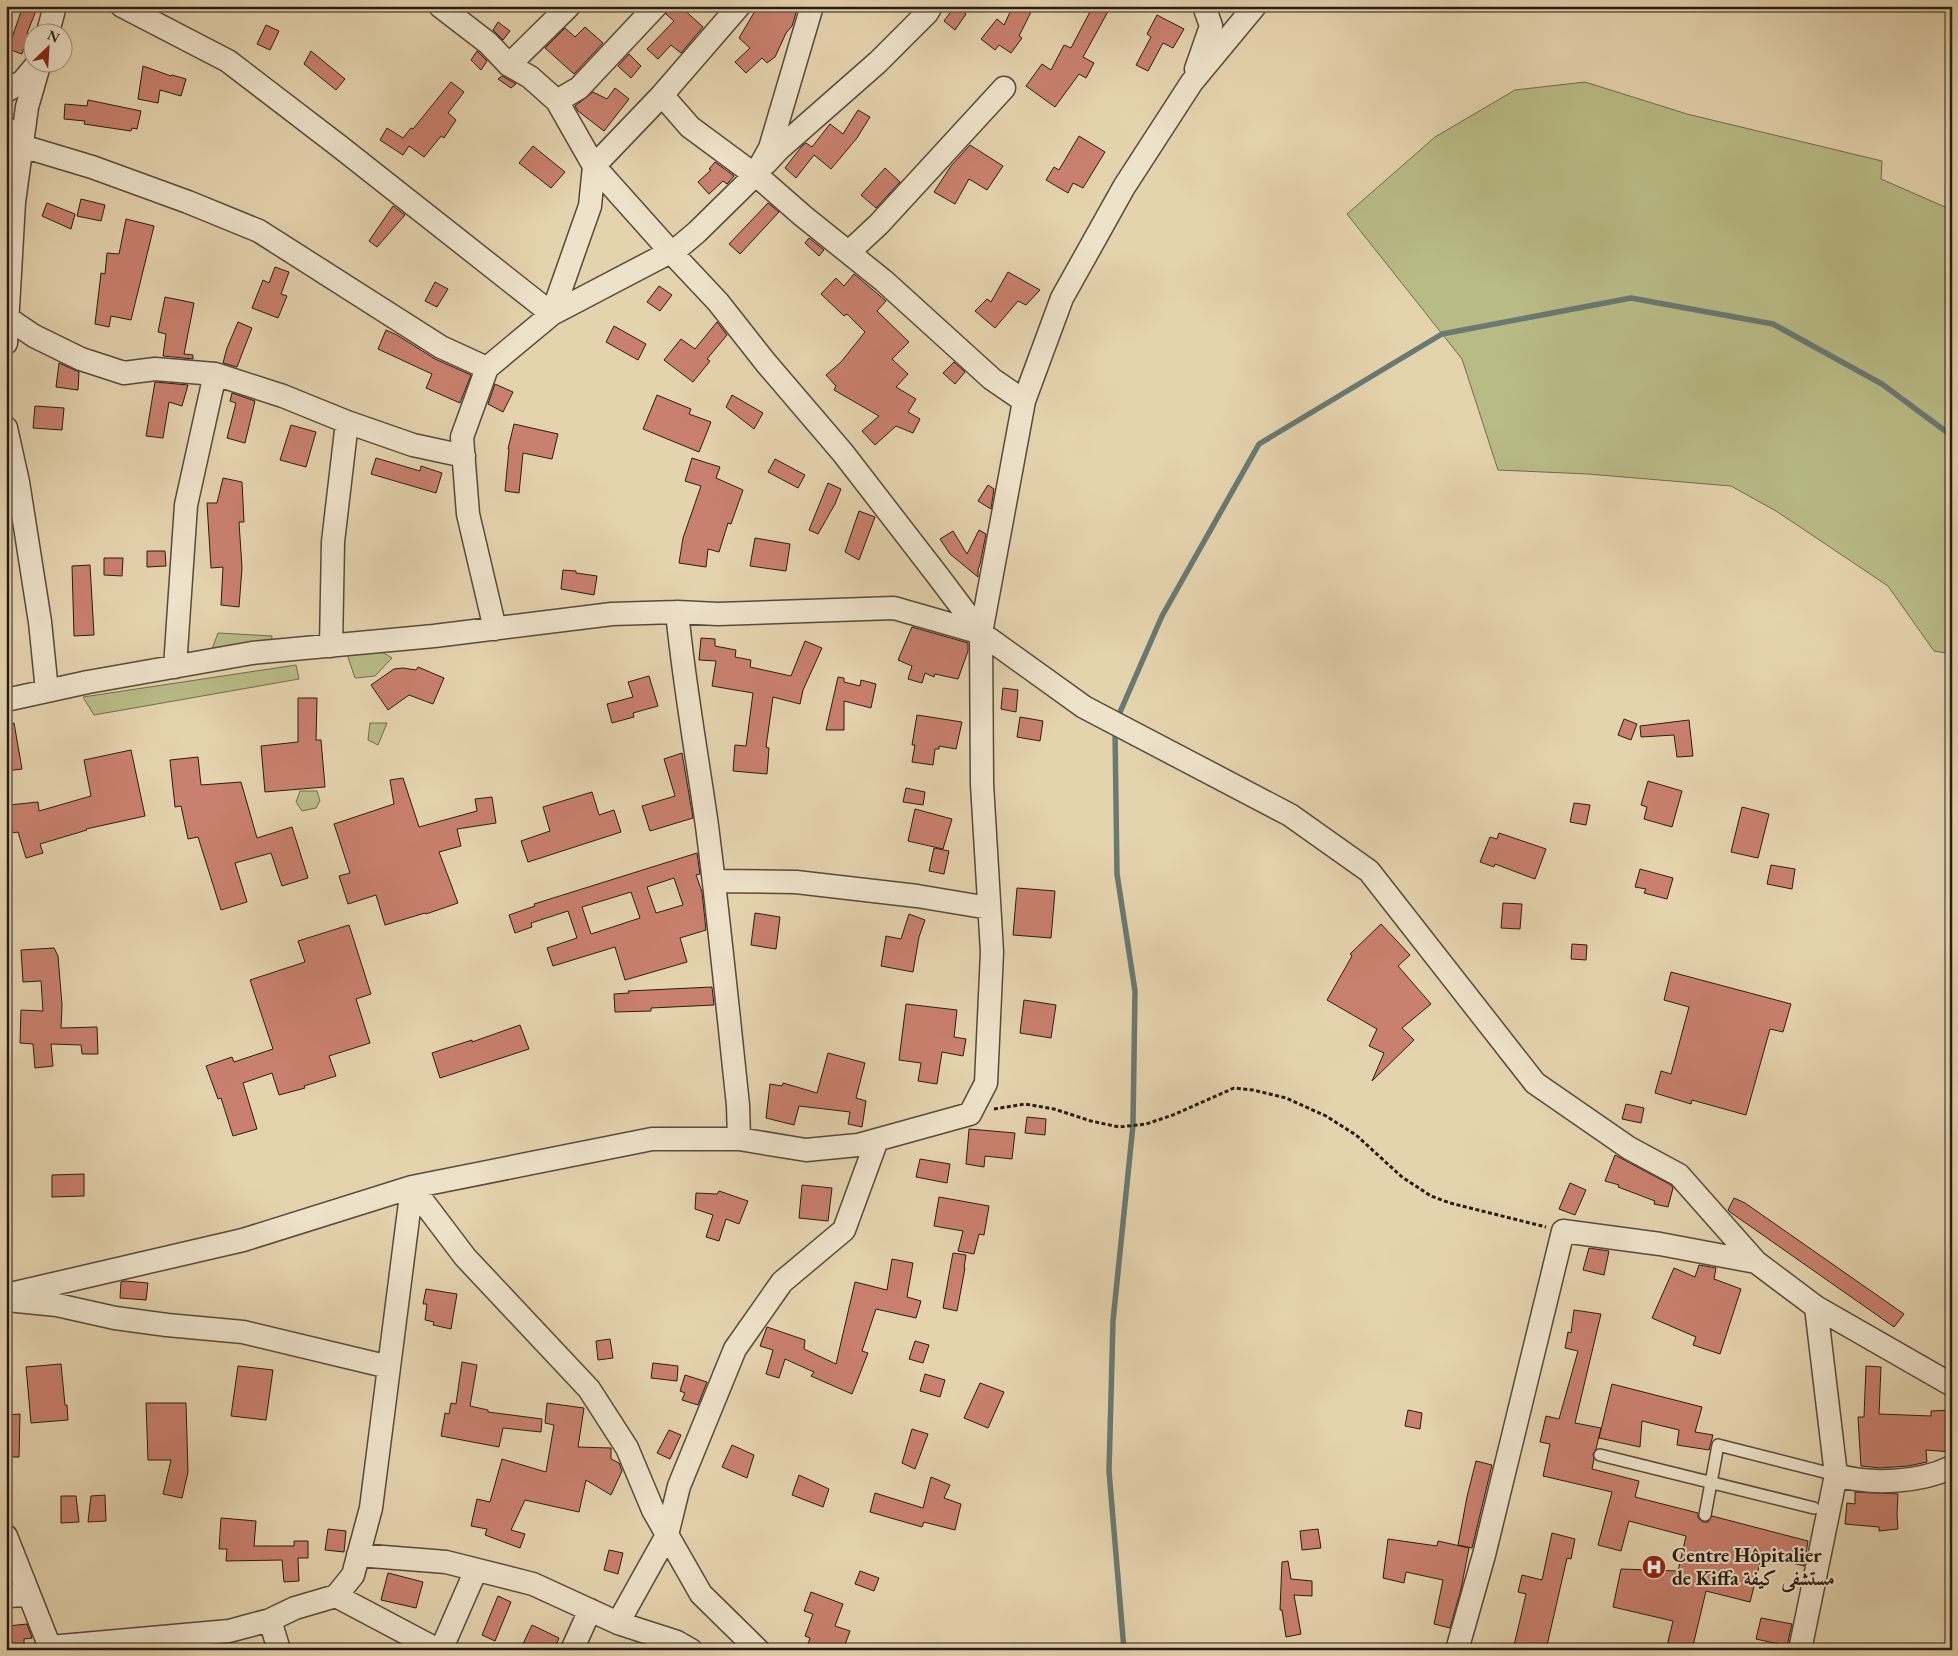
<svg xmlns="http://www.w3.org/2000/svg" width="1958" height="1656" viewBox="0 0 1958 1656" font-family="'EB Garamond',Amiri,serif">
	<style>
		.green { fill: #b9bb87; stroke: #716c4e }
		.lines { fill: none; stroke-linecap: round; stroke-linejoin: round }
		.stream { stroke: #6a7971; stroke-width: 5.5 }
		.building { fill: #c9806e; stroke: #291c14; fill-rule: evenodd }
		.lane-casing { stroke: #584a3a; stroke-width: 14 }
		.street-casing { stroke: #584a3a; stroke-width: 25 }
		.path { stroke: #291c14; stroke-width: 3; stroke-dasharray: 4 2.5; stroke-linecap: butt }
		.lane { stroke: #eee2ca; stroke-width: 11 }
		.street { stroke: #eee2ca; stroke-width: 22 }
		.labels { text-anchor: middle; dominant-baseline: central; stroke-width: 4; stroke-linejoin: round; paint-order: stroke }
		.poi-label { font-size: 20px; font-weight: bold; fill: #291c14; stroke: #eee2ca; text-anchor: start }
	</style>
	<rect width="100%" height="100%" fill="#e5d3ae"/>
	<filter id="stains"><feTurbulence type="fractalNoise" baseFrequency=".004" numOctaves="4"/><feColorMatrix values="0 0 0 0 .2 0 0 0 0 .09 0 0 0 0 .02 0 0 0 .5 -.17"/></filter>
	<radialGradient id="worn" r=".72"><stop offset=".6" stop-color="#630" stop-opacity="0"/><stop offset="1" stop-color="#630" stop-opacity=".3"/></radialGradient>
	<!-- green -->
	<path class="green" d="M1585 82 1687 114 1882 161 1881 179 1952 210V654L1934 651 1888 586 1776 511 1731 486 1588 474 1498 470 1462 359 1347 214 1435 137 1515 90Z
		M218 633 272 636 271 647 212 649Z
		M371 645 392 658 375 676 355 678 347 654Z
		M296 665 299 679 94 715 83 697Z
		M370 723H387L378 745 368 740Z
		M300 791H317L320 801 316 808 302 811 296 802Z"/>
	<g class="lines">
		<!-- stream -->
		<path class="stream" d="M1117 719 1162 616 1259 444 1442 334 1631 298 1773 324 1882 384 1952 436
			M1115 730 1117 874 1135 991 1133 1125 1113 1321 1109 1471 1124 1650"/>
	</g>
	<!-- building -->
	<path class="building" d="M23 6H38L27 33 29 34 22 54 8 49Z
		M669 6H680L703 27 681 53 671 45 658 59 647 49 674 21 666 14Z
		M758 6H798L792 26 786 33 775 57 767 63 762 58 746 73 735 62 750 48 739 38Z
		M955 6 966 14 955 30 944 21Z
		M1013 6H1034L1019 36 1022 38 1011 53 999 45 995 50 981 39 997 19 1004 25Z
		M1093 6H1111L1083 57 1094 63 1086 78 1079 74 1055 107 1026 86 1042 64 1051 70 1064 45 1071 48Z
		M1157 15 1184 29 1173 48 1163 43 1148 71 1136 65 1151 37 1147 34Z
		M498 22 510 31 503 40 493 30Z
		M266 25 279 31 270 50 257 44Z
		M585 27 603 43 574 74 545 48 565 28 575 37Z
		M311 51 345 79 336 90 304 64Z
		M477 51 487 61 481 70 471 60Z
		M629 54 641 66 631 78 618 66Z
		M143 66 171 76 172 75 186 79 181 96 160 90 158 103 138 99Z
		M502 76 516 84 511 88 498 79Z
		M451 82 464 92 448 113 456 120 444 138 441 136 424 157 409 146 403 155 380 140 387 128 403 138 411 128 413 129Z
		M615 88 629 99 604 131 578 111 575 106 593 92 607 99Z
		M88 100 141 111 137 129 132 128 131 131 84 124 85 121 64 119 65 104 87 106Z
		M858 110 870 117 857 138 831 169 814 155 796 178 785 168 802 146 806 143 812 147 830 124 843 134Z
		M1079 136 1105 152 1083 188 1073 183 1068 193 1046 180 1054 167 1059 170Z
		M970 145 1003 166 987 190 969 179 955 204 934 192 951 166Z
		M533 146 565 172 551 188 519 163Z
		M715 162 734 176 727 184 723 181 709 194 698 182 711 170 709 169Z
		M885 168 900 182 876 208 861 195Z
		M81 199 105 205 101 221 77 216Z
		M47 203 75 214 71 229 42 216Z
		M768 203 779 212 740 254 729 244Z
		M393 206 405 215 377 247 369 241Z
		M126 219 154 226 131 320 111 316 109 327 95 324 101 273 105 274 107 253 119 254Z
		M809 238 824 250 819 256 805 243Z
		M275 267 289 272 281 294 287 296 278 318 252 308 263 280 269 283Z
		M1008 272 1040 290 1026 305 1018 301 995 328 975 311 987 299 991 302Z
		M854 274 886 301 877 311 909 342 892 359 908 374 896 387 916 399 908 412 920 419 913 433 896 426 875 445 862 431 879 416 834 390 836 386 826 375 841 362 865 332 847 314 844 316 821 294 836 278 844 286Z
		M435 282 448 289 437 307 425 301Z
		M659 286 672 295 660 311 647 302Z
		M165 297 194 303 184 354 193 355V359L163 356 166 334 158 332Z
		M238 322 252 328 237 367 223 363 227 348Z
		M717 322 727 335 707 359 710 361 693 382 664 360 681 339 695 349Z
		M614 326 646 344 638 360 606 342Z
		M386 330 397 335 435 359 471 375 460 403 426 388 432 374 378 349Z
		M954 362 965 372 955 384 943 373Z
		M59 363 79 372 78 390 56 387Z
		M155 382 188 385 182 406 169 402 163 438 146 436Z
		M495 384 513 392 503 412 488 404Z
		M232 393 255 401 245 443 227 438 236 403 230 401Z
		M657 395 691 409 689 414 711 422 699 452 643 429Z
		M732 395 763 413 754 429 726 407Z
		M35 406 64 408 62 430 33 428Z
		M514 424 558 434 552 459 523 453 519 493 505 491 509 449H508Z
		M291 425 316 432 306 467 280 460Z
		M376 458 420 471 421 466 442 473 436 493 371 474Z
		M692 458 720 467 716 478 743 490 731 524 728 523 719 552 708 549 706 567 679 563 683 538 701 486 685 481Z
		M775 459 805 475 798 488 768 472Z
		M223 478 242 482 244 522H239L242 568 239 607 221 605 223 567 211 568 207 503H217Z
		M828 483 841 489 835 504 818 534 809 530Z
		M988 485 994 489 991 509 978 501Z
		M859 511 875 517 859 560 845 552Z
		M979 530 986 534 980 564 978 570V577L950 554 940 539 953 531 967 554Z
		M755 538 790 544 786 571 750 566Z
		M147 551H165L166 566 147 567Z
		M104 558H123L122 576 104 575Z
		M90 565 94 635 74 636 72 566Z
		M563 570 576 571V573L597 576 594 595 561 589Z
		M912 627 968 643V651L958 679 935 674 934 677 925 673 922 683 908 679 912 666 898 660Z
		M701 638 715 639V646L736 650 735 657 751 660 750 667 791 676 805 641 822 648 803 690 800 704 773 697 766 747 769 748 767 774 733 771 735 745 746 746 753 693 712 686 716 661 699 660Z
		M418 667 444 678 433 704 409 695 388 710 371 685 394 669 403 668 416 670Z
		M649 676 658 706 633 713 634 717 612 723 607 704 633 697 628 682Z
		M838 677 844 678V682L860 686 861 680 876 684 871 708 844 701V730H826Z
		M1003 688 1018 690 1016 712 1001 709Z
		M298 698H317L316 740H321L325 787 265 792 261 746 298 742Z
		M917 715 962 722 956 749 939 746V749H935L933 765 912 762 915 745H912Z
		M1020 717 1043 721 1040 741 1017 737Z
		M1624 719 1637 724 1631 740 1618 735Z
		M1689 720 1693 756 1677 757 1674 735 1641 737 1640 726Z
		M14 723 22 769 6 771V724Z
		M131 750 145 816 86 829 87 830 40 844 43 853 26 858 18 832 12 833 9 805 38 802 39 811 91 796 84 760Z
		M682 753 693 818 650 831 642 806 675 796 664 759Z
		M198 757 201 785 241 782 257 838 292 827 308 878 282 886 271 853 235 863 247 902 221 910 198 837 188 839 181 806 175 807 170 760Z
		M403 778 419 827 477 811 475 799 492 797 496 823 457 829 461 846 439 852 458 903 426 914 425 913 385 925 376 895 348 904 339 876 350 873 334 824 394 804 390 780Z
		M1648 781 1682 791 1672 827 1644 819 1647 807 1641 805Z
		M906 788 925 792 923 805 903 802Z
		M592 792 599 815 614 810 621 832 528 862 521 841 550 831 543 807Z
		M1574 803 1590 805 1586 825 1570 822Z
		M1742 807 1769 814 1758 858 1731 852Z
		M915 809 952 819 943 849 908 841Z
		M1499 833 1546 849 1535 879 1495 864 1494 867 1480 862 1490 837 1497 839Z
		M934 848 949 851 944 874 929 871Z
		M697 853 700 874 696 875 702 892 706 930 680 938 687 962 625 980 615 947 553 966 547 948 577 938 568 911 531 923 532 927 515 933 509 915 535 906 534 904ZM674 878 683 905 656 913 647 887ZM631 892 640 918 591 934 582 907Z
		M1771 865 1795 869 1792 889 1767 884Z
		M1640 869 1673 878 1667 899 1644 893 1646 889 1635 887Z
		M1017 888 1055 891 1051 938 1013 935Z
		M1503 903 1522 904 1520 929 1501 928Z
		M755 913 780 917 776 949 751 945Z
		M909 914 925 920 919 937 913 972 881 966 886 936 901 939Z
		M1381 924 1410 955 1398 966 1431 1004 1402 1028 1414 1040 1372 1081 1384 1053 1369 1046 1377 1029 1327 1000 1352 956 1350 954Z
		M349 925 371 994 356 999 370 1043 329 1056 336 1076 304 1086 305 1088 279 1095 272 1073 243 1083 257 1129 233 1136 221 1098 218 1099 206 1066 232 1057 234 1062 273 1049 250 980 305 962 298 941Z
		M1572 944 1587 945 1586 960 1571 959Z
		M54 948 58 956 62 1005 61 1028 97 1027 98 1054H82L81 1045 51 1044 53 1066 35 1068 33 1044 20 1043 21 1010 43 1011 41 981 23 982 21 950Z
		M1671 972 1791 1004 1783 1032 1770 1029 1746 1115 1692 1100 1691 1104 1655 1093 1661 1071 1671 1074 1689 1007 1664 1000Z
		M712 987 714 1005 651 1008V1011L615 1012 614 994 629 993 628 991Z
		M1024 1000 1056 1005 1051 1038 1020 1033Z
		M906 1004 957 1010 954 1037 966 1039 963 1056 942 1052 937 1084 918 1081 921 1063 899 1060Z
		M520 1025 529 1049 440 1078 432 1053 472 1040V1042Z
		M828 1053 865 1063 856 1098 866 1101 862 1127 848 1124 850 1112 799 1106 794 1125 766 1118 770 1084 782 1086 783 1083 817 1093Z
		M1626 1104 1644 1108 1641 1123 1622 1119Z
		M1027 1117 1046 1119 1045 1135 1025 1133Z
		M969 1129 1015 1133 1012 1159 985 1156 984 1167 966 1164Z
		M1615 1155 1671 1185 1673 1188 1668 1207 1654 1204 1655 1201 1618 1187 1619 1185 1605 1181Z
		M920 1159 950 1164 947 1183 916 1177Z
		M84 1174V1196L52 1197V1175Z
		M1570 1183 1586 1190 1575 1215 1559 1209Z
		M802 1185 832 1188 828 1221 799 1218Z
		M719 1191 748 1201 739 1224 726 1219 719 1241 706 1237 713 1215 695 1209 696 1193 717 1194Z
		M939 1197 989 1206 984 1235 979 1234 974 1254 958 1251 963 1231 934 1226Z
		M1734 1198 1745 1203 1904 1314 1894 1327 1730 1212 1728 1210Z
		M1589 1248 1609 1251 1604 1275 1583 1270Z
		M953 1253 966 1255 964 1268H965L957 1311 943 1308Z
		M892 1259 913 1263 907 1297 921 1301 916 1318 876 1309 862 1351 868 1353 852 1394 811 1376 814 1372 785 1359 779 1378 766 1374 773 1350 760 1346 767 1327 805 1340 804 1349 836 1364 855 1282 887 1290Z
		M1699 1265 1716 1268 1714 1279 1741 1289 1720 1354 1693 1345 1696 1337 1652 1318 1674 1268 1695 1277Z
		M125 1281 148 1283 146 1300 120 1298 121 1282Z
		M426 1289 457 1294 451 1329 433 1325 434 1322 425 1320 427 1304H423Z
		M1574 1310 1601 1314 1575 1423 1601 1428 1596 1449 1593 1454 1594 1459 1592 1469 1639 1481 1635 1497 1698 1513V1518L1703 1522H1708L1712 1516 1808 1541 1804 1566 1762 1555 1750 1602 1706 1591 1692 1650H1666L1673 1621 1613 1607 1621 1569 1678 1571 1686 1536 1629 1521 1621 1551 1598 1545 1612 1492 1543 1476 1550 1444 1540 1442 1546 1416 1559 1419 1578 1351 1565 1348 1568 1332 1571 1333Z
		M610 1339 613 1358 598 1360 596 1341Z
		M915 1341 929 1345 923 1363 909 1359Z
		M462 1362 477 1365 470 1406 488 1410V1412L542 1419 541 1432 503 1428 499 1447 441 1436 445 1413 449 1414 451 1403 456 1404Z
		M653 1363 678 1366 677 1381 651 1378Z
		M61 1364 65 1405H67L68 1420 31 1423 26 1367Z
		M238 1366 273 1370 266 1420 231 1416Z
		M1866 1366 1881 1367 1879 1414 1931 1416V1411L1952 1410V1452L1926 1450 1927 1462 1908 1466 1880 1468 1861 1466 1858 1417H1864Z
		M925 1374 945 1380 940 1397 920 1391Z
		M685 1375 707 1382 698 1405 682 1400 685 1393 680 1391Z
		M980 1383 1004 1392 988 1428 964 1418Z
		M1612 1384 1702 1407 1695 1432 1713 1435 1709 1450 1677 1445 1679 1430 1642 1421 1640 1447 1599 1438Z
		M146 1403H186L188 1472 182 1498 163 1494 171 1460H148Z
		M547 1403 584 1408 578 1447 611 1448V1459L619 1463 622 1471 611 1495 586 1480 579 1512 525 1500 511 1530 525 1534 520 1548 485 1535 487 1529 471 1526 477 1499 490 1502 502 1459 546 1472 554 1425 545 1423Z
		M1408 1410 1422 1413 1420 1429 1405 1426Z
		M20 1414 19 1457H6V1415Z
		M912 1429 928 1434 915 1469 902 1463Z
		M669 1430 681 1435 670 1459 657 1453Z
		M732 1445 754 1455 747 1478 722 1467Z
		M1476 1461 1492 1465 1472 1548 1458 1545 1467 1497Z
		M799 1475 829 1489 823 1507 792 1495Z
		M931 1477 950 1485 944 1498 961 1504 955 1530 924 1522 922 1527 870 1512 875 1493 923 1508Z
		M1855 1492 1898 1494 1897 1514 1898 1529 1879 1531V1527L1845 1524 1847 1503 1855 1504Z
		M105 1495 106 1521 88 1522 91 1496Z
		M61 1496H76L79 1522 61 1523Z
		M221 1518 256 1521 254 1546H294V1541H308V1558H298L299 1581 284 1582 282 1560 226 1561 227 1549H219Z
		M328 1529 346 1531 344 1552 325 1550Z
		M1318 1529 1321 1548 1302 1550 1300 1531Z
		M1552 1533 1575 1539 1571 1559 1567 1558 1546 1650H1513L1526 1594 1518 1592 1522 1575 1542 1580Z
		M1388 1539 1437 1546 1438 1541 1469 1548 1461 1589 1450 1628 1434 1624 1443 1580 1406 1572 1404 1583 1383 1578Z
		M609 1550 623 1553 618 1574 604 1570Z
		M1288 1561 1291 1579 1312 1581V1596L1294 1595 1301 1634 1286 1637 1282 1610H1280L1282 1562Z
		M860 1571 879 1578 874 1591 855 1584Z
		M388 1573 423 1582 416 1608 381 1600Z
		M811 1592 843 1604 835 1626 850 1631 843 1650H806L810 1638 805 1636 813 1614 804 1611Z
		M498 1596 511 1602 495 1641 482 1635Z
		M1761 1618 1792 1624 1787 1646 1756 1639Z
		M27 1624 32 1638 24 1639V1650H7L8 1626Z
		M532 1625 559 1638 554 1650H520Z"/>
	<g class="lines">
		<!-- lane casing -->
		<g class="lane-casing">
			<path id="lane" d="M1600 1455 1814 1508
				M1705 1515 1718 1445 1836 1475"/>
		</g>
		<!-- street casing -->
		<g class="street-casing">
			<path id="street" d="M122 6 228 61 339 146 552 314 590 206 594 166 662 95 739 6
				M440 6 488 43 509 65 530 77 557 101 594 166 670 251 718 302 766 363 843 453 938 576 981 633 1084 707 1290 815 1369 871 1535 1083 1629 1148 1679 1175 1756 1262 1816 1307 1952 1385
				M48 32 55 6
				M509 65 569 6
				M1196 69 1211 26 1204 6
				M6 91 23 81 38 63
				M662 95 690 127 763 181 803 216 884 281 992 379 1024 401
				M557 101 579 88 656 6
				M6 128 22 146 92 167 188 202 259 231 441 347 487 368
				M766 163 779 149 878 62 927 13 931 6
				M849 252 879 224 1004 88
				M6 317 34 336 81 359 124 373 155 369 215 374 283 396 347 422 413 445 464 456
				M6 343 14 202 27 107 40 62
				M6 428 18 482 40 622 47 691
				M677 612C684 684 697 755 707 826 719 919 728 1012 738 1105L739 1139
				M495 629 468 514 462 437 487 368 552 314 678 248 697 232 755 175 770 148 812 6
				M331 646 333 542 347 422
				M175 667 186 505 215 374
				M6 700 88 682 252 653 434 636 612 614 677 612 718 614 894 608 981 633
				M714 881 796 882 917 896 989 908
				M412 1187 465 1257 589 1389 627 1448 653 1510 701 1594 758 1650
				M6 1295 243 1240 412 1187 652 1139H739L806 1150 858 1145 970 1114 986 1083 992 952 982 784 981 633 1024 401 1062 298 1124 187 1192 82 1255 6
				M7 1300 57 1305 115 1318 167 1325 243 1332 389 1367
				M1836 1475C1871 1485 1919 1483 1952 1467
				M6 1536 51 1650
				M358 1555 446 1562 533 1584 618 1623 677 1642 691 1650
				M6 1596 29 1595
				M336 1596 438 1650
				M270 1620 279 1650
				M618 1623 667 1535 679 1486 735 1349 782 1282 844 1230 877 1140
				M50 1647 229 1631 270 1620 295 1608 336 1596 353 1575 371 1508 412 1187
				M441 1650 476 1570
				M572 1650 590 1610
				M1457 1650 1484 1555 1563 1231 1660 1244 1756 1262
				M1800 1650 1836 1475 1816 1307"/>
		</g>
		<!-- path -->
		<path class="path" d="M994 1109 1025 1104 1054 1109 1091 1121 1119 1127 1146 1124 1173 1115 1234 1088 1253 1090 1286 1098 1326 1116 1356 1135 1402 1177 1431 1196 1450 1203 1546 1227"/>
		<!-- lane -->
		<use href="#lane" class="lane"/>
		<!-- street -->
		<use href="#street" class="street"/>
	</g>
	<!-- icons -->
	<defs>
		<g id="hospital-disc" transform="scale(1.25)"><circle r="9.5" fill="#8f2418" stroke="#eee2ca"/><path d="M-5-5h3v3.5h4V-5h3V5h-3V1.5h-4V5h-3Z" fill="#fff"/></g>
	</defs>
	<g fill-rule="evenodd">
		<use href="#hospital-disc" x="1654" y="1567"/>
	</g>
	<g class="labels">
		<!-- poi labels -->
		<g class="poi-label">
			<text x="1672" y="1555">Centre Hôpitalier<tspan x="1672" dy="23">de Kiffa مستشفى كيفة</tspan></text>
		</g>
	</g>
	<!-- margin -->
	<rect width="1958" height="1656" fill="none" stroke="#e5d3ae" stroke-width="25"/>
	<rect x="8" y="8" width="1943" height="1641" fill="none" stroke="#291c14" stroke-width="2.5"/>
	<rect x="12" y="12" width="1933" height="1631" fill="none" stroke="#291c14"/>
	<!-- north arrow -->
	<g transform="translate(48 48) rotate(25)"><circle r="24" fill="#eee2ca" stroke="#9f9381"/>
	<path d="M0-4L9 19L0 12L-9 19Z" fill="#8f2418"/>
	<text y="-8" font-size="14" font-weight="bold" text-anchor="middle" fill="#291c14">N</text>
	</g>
	<rect width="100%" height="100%" filter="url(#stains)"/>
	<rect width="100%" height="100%" fill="url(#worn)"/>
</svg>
